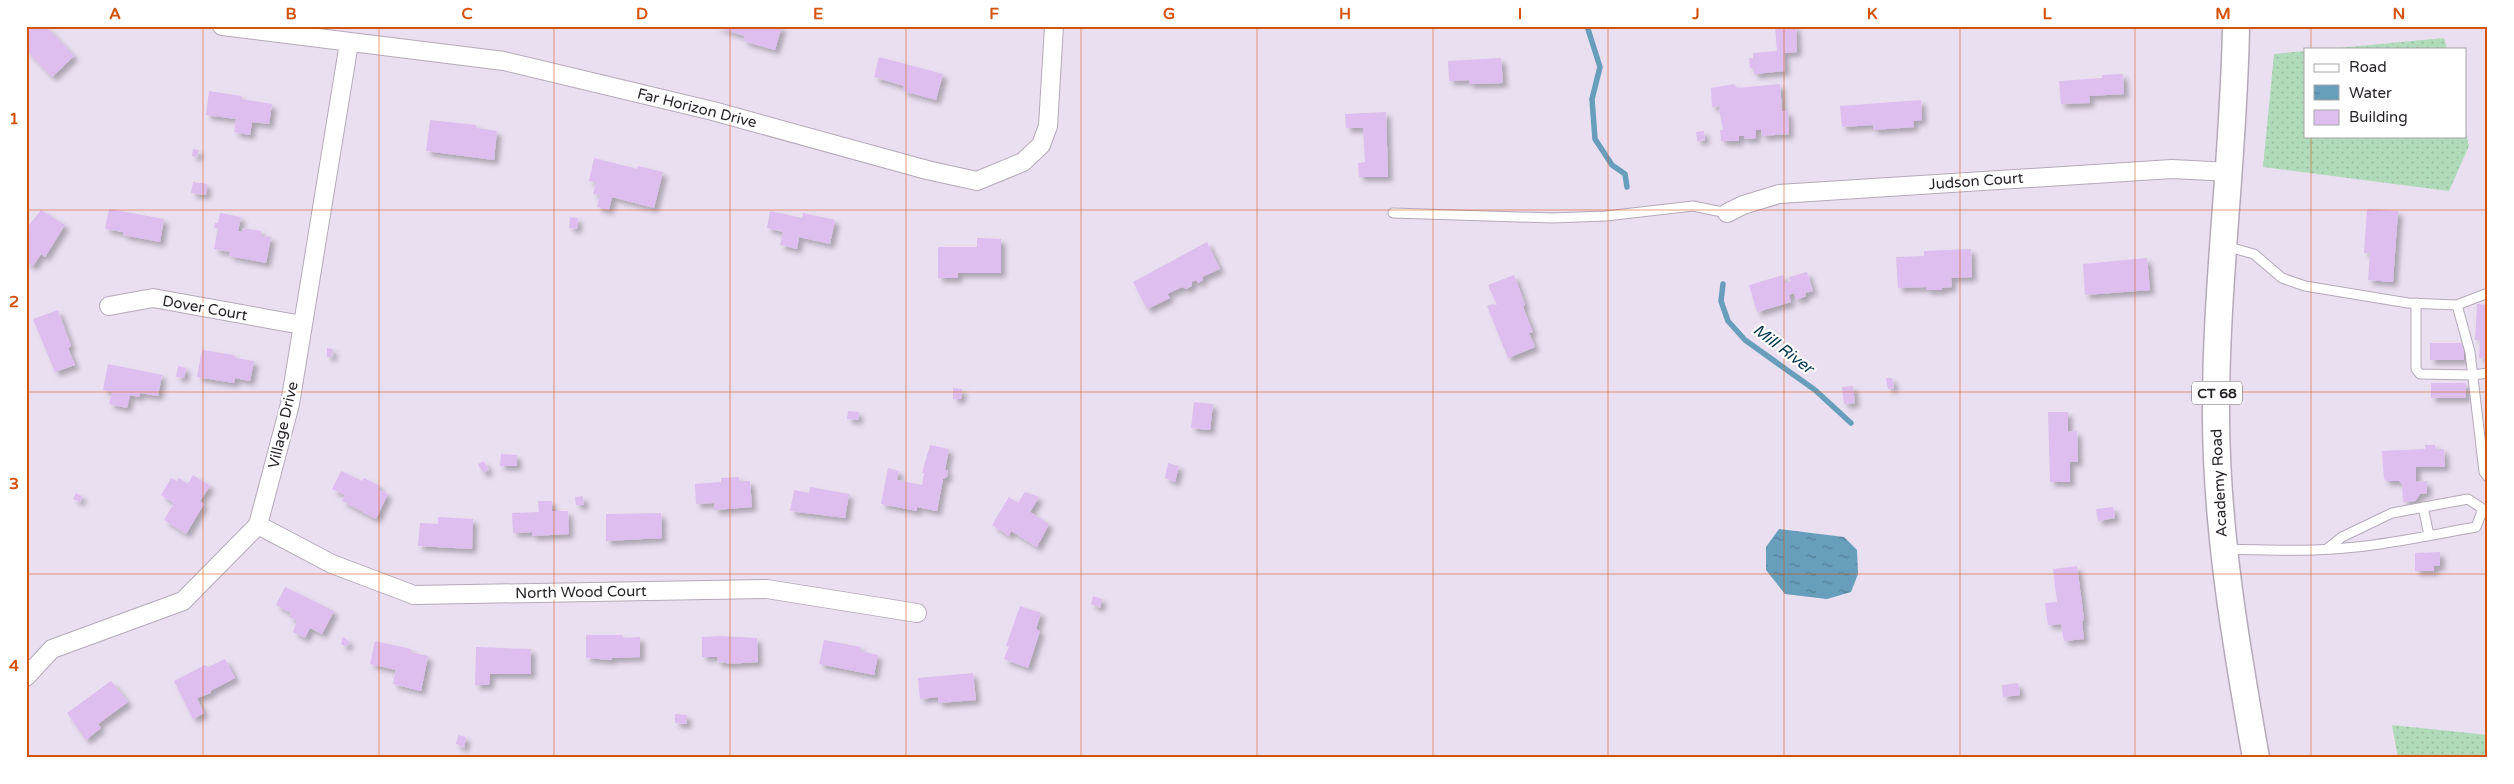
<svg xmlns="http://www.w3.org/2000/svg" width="2514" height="784" viewBox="0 0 2514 784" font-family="'Varela Round',sans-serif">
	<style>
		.grass { fill: url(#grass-dots) }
		.water { fill: url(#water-ripples) }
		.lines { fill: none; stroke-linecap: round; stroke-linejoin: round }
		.stream { stroke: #679ebc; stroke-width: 5.5 }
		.building { fill: #ddbeee; filter: url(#shadow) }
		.lane-casing { stroke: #b4a9ba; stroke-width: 11 }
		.street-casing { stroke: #b4a9ba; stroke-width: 20 }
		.primary-casing { stroke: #b4a9ba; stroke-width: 29 }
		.lane { stroke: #fff; stroke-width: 9 }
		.street { stroke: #fff; stroke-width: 18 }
		.primary { stroke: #fff; stroke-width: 26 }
		.grid { fill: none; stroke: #d4530e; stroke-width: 1; stroke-opacity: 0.55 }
		.labels { text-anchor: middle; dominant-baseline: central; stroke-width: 4.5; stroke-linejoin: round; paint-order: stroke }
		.shield { fill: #fff; stroke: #656266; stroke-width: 1 }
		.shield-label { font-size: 14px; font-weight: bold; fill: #231f25 }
		.street-label { font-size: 15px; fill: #231f25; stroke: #fff }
		.water-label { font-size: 16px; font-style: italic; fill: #023449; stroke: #fff }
		.neatline { fill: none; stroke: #d4530e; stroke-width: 2 }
		.grid-label { font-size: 16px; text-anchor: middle; font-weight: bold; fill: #d4530e }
	</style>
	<defs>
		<pattern id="grass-dots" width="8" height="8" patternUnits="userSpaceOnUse" patternTransform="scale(1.25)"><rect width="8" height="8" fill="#b0dbba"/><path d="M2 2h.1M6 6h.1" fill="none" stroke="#97bca0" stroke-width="1.8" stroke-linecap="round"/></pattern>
		<pattern id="water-ripples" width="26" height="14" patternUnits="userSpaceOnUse" patternTransform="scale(1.25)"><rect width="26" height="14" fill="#679ebc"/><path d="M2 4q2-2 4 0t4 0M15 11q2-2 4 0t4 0" fill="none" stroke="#548099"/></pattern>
		<filter id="shadow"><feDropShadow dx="4.5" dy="4.5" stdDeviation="2.5" flood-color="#0004"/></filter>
	</defs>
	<rect width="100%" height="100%" fill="#eadff1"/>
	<!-- grass -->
	<path class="grass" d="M2444 38 2447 49H2327Z
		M2305 51V136H2465V128L2469 146 2449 191 2263 167 2274 54Z
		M2392 725 2488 735V758H2398Z"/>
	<!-- water -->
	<path class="water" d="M1779 529 1844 537 1857 550 1858 574 1851 592 1827 599 1785 594 1766 570V547Z"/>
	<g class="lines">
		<!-- stream -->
		<path class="stream" d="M1587 26 1600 67 1592 99 1595 139 1612 165 1625 174 1627 187
			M1723 284 1721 301 1728 321 1745 340 1815 390 1851 423"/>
	</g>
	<!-- building -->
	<path class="building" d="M26 26H45L74 56 52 77 26 50Z
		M713 26H782L775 50 743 41 745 36Z
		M1775 26H1796L1797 52 1784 53 1785 71 1754 74 1753 68H1750L1749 58H1753V53L1777 51Z
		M879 57 943 74 936 100 903 91 904 86 874 77Z
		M1501 58 1503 83 1469 84V80L1449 81 1448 61Z
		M2123 74 2124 94 2089 96 2090 103 2061 104 2059 81 2102 78V75Z
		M1734 84 1737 88 1780 84 1782 111H1788L1789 134 1762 136 1761 129 1756 130V138L1745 139 1744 136H1739V141H1721L1720 130H1723L1719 109 1721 106 1712 107 1711 88Z
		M209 91 241 96V99L272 104 269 124 252 122 250 135 234 132 236 119 206 115Z
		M1921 100 1922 120 1913 121 1914 127 1873 130V125L1842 127 1840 106Z
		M1386 112 1388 177H1359L1358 163 1365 162 1363 128H1346L1345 114Z
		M430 120 476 125V128L497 131 494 160 426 151Z
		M1704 131 1705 140 1697 141 1696 132Z
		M193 149 199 150 197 157 192 156Z
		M594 158 637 169 638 166 663 172 654 208 612 197 609 210 597 207 600 195 593 194 596 183 589 181Z
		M193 182 207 184 206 195 191 193Z
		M109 209 164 219 160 242 123 235V232L105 229Z
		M2367 209 2398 211 2393 282 2368 280 2370 253H2364Z
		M41 210 65 225 45 257 41 254 33 266 26 262V229Z
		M770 211 802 218 803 213 835 220 830 244 799 237 797 249 780 245 783 232 767 228Z
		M220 213 241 217 238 231 242 232 243 228 261 231 262 236 271 237 266 263 229 256 230 252 214 249 218 228H214L215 223H218Z
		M570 217 578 218 577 229 569 228Z
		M977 238 1001 239V273H958V278H938V247H977Z
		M1207 242 1220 269 1202 277 1203 280 1198 283 1196 280 1192 282V286L1186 289 1182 287 1167 294 1170 298 1147 309 1133 282Z
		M1971 249 1972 277 1951 278 1952 287 1942 288V290H1926V287L1898 288 1896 257 1924 256V251Z
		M2147 258 2150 290 2085 295 2083 264Z
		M1807 272 1813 291 1805 293 1806 296 1796 300 1794 293 1789 295 1791 302 1757 312 1749 285 1783 275 1785 283 1791 281 1789 277Z
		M1514 275 1525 304 1523 307 1533 332 1529 333 1535 347 1508 358 1487 306 1492 304 1497 305 1488 285Z
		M2477 304 2488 305V359L2479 358 2480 340H2475Z
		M58 310 71 346 68 348 75 365 55 372 33 319Z
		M2430 343H2464V360H2430Z
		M327 348 333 349 332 357H327Z
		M202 350 234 355 236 358 254 361 250 381 235 378 234 383 197 377Z
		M108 364 162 375 158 396 140 393 139 397 130 395 127 408 109 404 112 392 103 390Z
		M178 366 186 368 184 378 176 377Z
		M1886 378H1892L1894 388 1888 389Z
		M2431 383H2466V398H2431Z
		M1853 386 1855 403 1844 404 1842 387Z
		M953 388 962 389 961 399H953Z
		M1194 402 1213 404 1210 430 1191 428Z
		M848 411 859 412 858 420 847 419Z
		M2048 412H2068V432L2077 431 2078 462H2070V482H2050Z
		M930 445 949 449 945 470H948L947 477 943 479 937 511 917 507V511L881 504 888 468 899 471 897 480 922 485 924 473H922Z
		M2425 445H2435L2436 449H2444L2445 467H2416V482L2427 481V493L2420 494 2415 501 2403 502 2402 484 2399 481H2387L2384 479 2382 451 2425 449Z
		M501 454 517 455V466H500Z
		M484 461 489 470 483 473 478 464Z
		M1168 463 1179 466 1175 482 1165 478Z
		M341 471 362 481 364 478 380 486 378 489 388 494 376 519 342 501 345 495 332 489Z
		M193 475 210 486 200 501 204 504 186 534 164 520 174 503 161 495 171 478 177 481 179 478 188 484Z
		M739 477V481H750L752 507 714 510V503L696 504 695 484 721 482V478Z
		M810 487 849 494 845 518 790 511 794 490 809 493Z
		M1025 492 1039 497 1030 512 1049 524 1037 547 1011 531 1009 536 992 525 1009 497 1018 503Z
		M76 493 82 496 80 502 73 499Z
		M583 496 584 505H576L575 497Z
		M538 501H552V511H568L569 534 532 536V532L513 533 512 513 539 512Z
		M2113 507 2115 518 2098 521 2096 509Z
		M661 513 662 538 606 541V514Z
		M438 517 473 519 472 549 418 546 420 523 438 524Z
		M2440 552V566H2434V571H2415V553Z
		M2077 566 2084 619 2082 622 2084 639 2064 641 2061 624 2048 625 2045 603 2057 602 2053 569Z
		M285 587 334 611 322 634 310 628 305 638 293 632 297 621 289 617 291 613 276 605Z
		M1093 596 1102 599 1100 608 1091 604Z
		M1020 606 1041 613 1036 629 1040 631 1028 668 1004 659 1009 646H1006Z
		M586 635H622L623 638 640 637V657L612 658V660L586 658Z
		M720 636 757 638 758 662 726 664V662L718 663 717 657H702V637Z
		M343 637 350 642 346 647 341 644Z
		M824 640 861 647 860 651 878 655 874 675 819 664Z
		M375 641 411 649 410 652 428 656 421 691 393 684 396 670 370 664Z
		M476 647 531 649V674H490L489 685H475Z
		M225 659 235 678 210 691 211 693 197 698 204 713 193 719 174 681 205 665 208 667Z
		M973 673 976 700 938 703V697L920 699 918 678Z
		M111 681 128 702 98 724 101 728 86 740 67 713Z
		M2018 683 2020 695 2003 697 2002 685Z
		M675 714 687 715V724L675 723Z
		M458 735 466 737 464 748 456 744Z"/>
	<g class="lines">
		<!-- lane casing -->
		<g class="lane-casing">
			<path id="lane" d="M1393 213 1552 218 1606 216 1693 206 1727 213
				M2225 246 2254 254 2282 278 2305 286 2408 303 2457 305 2488 293
				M2416 303V369L2420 374 2473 375 2488 373
				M2457 305 2470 352 2484 472 2488 477
				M2423 507 2429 535
				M2226 549C2268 550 2313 552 2356 547 2396 543 2436 534 2476 527L2483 509 2468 499 2392 513 2342 537 2328 548"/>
		</g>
		<!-- street casing -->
		<g class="street-casing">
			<path id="street" d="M222 26 504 61 713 111 927 170 977 181 1023 162 1041 145 1048 126 1054 26
				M1727 213 1743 205 1779 194 2172 169 2230 172
				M109 306 153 298 302 325
				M258 525 332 564 414 595 767 589 917 613
				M26 677 52 649 183 601 258 525 290 404 349 43"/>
		</g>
		<!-- primary casing -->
		<g class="primary-casing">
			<path id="primary" d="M2236 26C2234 157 2215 288 2216 420 2217 534 2236 645 2256 758"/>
		</g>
		<!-- lane -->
		<use href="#lane" class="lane"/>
		<!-- street -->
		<use href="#street" class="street"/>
		<!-- primary -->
		<use href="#primary" class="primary"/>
	</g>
	<!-- grid -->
	<path class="grid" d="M203 26V758M379 26V758M554 26V758M730 26V758M906 26V758M1081 26V758M1257 26V758M1433 26V758M1608 26V758M1784 26V758M1960 26V758M2135 26V758M2311 26V49M2311 136V758M26 210H2488M26 392H2488M26 574H2488"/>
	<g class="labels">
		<!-- shield labels -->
		<rect class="shield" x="2192" y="381.5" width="50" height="23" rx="4"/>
		<g class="shield-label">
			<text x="2217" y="393">CT 68</text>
		</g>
		<!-- street labels -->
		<g class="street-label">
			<text transform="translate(697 108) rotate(14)">Far Horizon Drive</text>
			<text transform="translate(1976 181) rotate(-4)">Judson Court</text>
			<text transform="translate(205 308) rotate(10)">Dover Court</text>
			<text transform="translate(283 425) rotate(-77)">Village Drive</text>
			<text transform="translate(2219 483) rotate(-93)">Academy Road</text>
			<text transform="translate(581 592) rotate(-1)">North Wood Court</text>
		</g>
		<!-- water labels -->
		<g class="water-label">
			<text transform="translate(1783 349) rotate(37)">Mill River</text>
		</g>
	</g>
	<!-- border -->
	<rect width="2514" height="784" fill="none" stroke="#ffffff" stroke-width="55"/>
	<!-- legend -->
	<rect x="2304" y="48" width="162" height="90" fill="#ffffff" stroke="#a7a5a8"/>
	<rect x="2314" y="64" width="25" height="8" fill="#ffffff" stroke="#a7a5a8"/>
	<text x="2349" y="72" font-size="15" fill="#231f25">Road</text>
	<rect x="2314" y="85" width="25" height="15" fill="url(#water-ripples)" stroke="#a7a5a8"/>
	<text x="2349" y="98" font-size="15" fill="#231f25">Water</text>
	<rect x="2314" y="110" width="25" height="15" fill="#ddbeee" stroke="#a7a5a8"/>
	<text x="2349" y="122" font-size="15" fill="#231f25">Building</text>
	<rect x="28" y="28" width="2458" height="728" class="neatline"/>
	<g class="grid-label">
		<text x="115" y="19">A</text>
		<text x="291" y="19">B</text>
		<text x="467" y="19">C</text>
		<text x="642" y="19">D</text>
		<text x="818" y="19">E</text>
		<text x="994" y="19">F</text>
		<text x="1169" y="19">G</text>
		<text x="1345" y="19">H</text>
		<text x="1520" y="19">I</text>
		<text x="1696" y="19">J</text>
		<text x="1872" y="19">K</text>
		<text x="2047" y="19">L</text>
		<text x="2223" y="19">M</text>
		<text x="2399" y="19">N</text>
		<text x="14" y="124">1</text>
		<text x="14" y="307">2</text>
		<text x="14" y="489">3</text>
		<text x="14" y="671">4</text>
	</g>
</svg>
